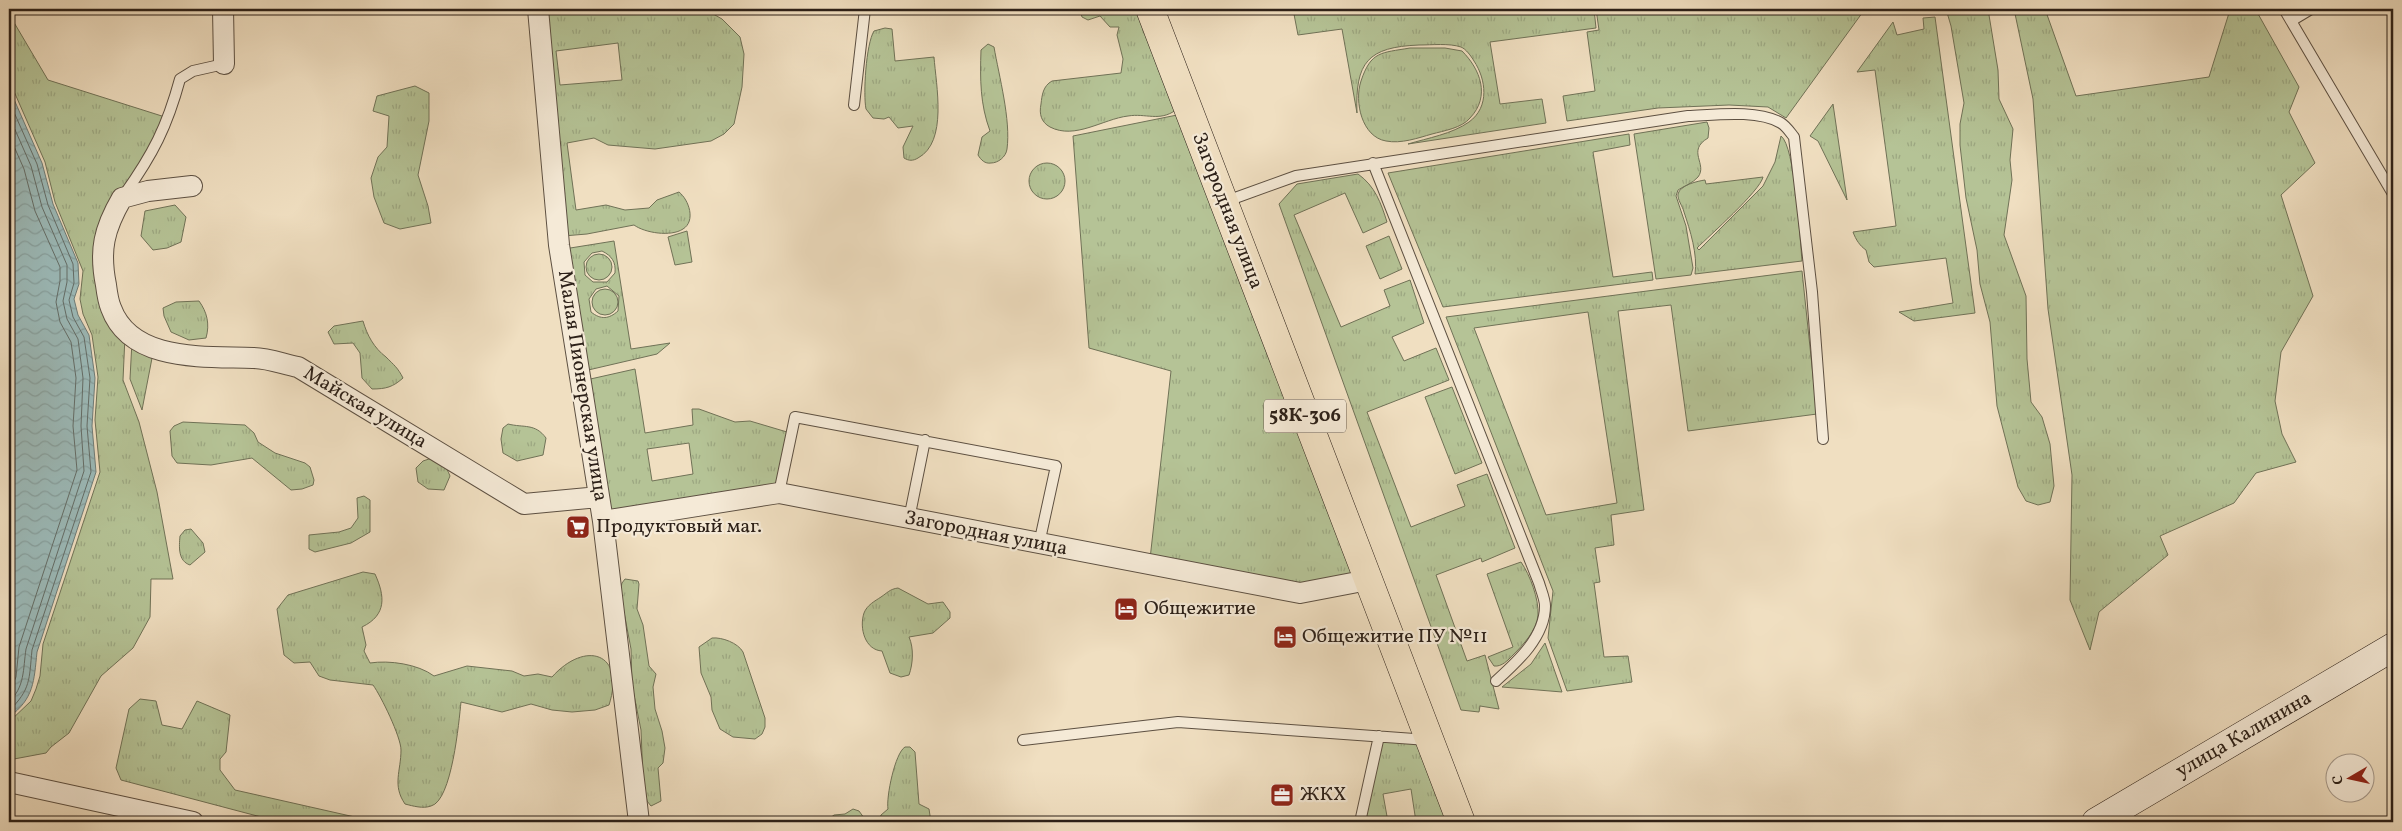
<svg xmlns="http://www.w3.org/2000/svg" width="2402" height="831" viewBox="0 0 2402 831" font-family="Vollkorn,serif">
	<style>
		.grass { fill: url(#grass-tufts); stroke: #707257; fill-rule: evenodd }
		.water { fill: url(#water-waves); stroke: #6f7d79 }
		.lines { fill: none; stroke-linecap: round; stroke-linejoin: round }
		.shore { stroke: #646e69; stroke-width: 1 }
		.lane-casing { stroke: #5d5042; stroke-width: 12 }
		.street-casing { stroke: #5d5042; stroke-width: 22 }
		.secondary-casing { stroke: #2c2018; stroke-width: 29 }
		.highway-casing { stroke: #2c2018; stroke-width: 29 }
		.lane { stroke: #f5ead7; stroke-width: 10 }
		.street { stroke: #f5ead7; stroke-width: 20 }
		.secondary { stroke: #f5ead7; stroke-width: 28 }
		.highway { stroke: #f0dfc1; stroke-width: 28 }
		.labels { text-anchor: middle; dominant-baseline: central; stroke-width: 4.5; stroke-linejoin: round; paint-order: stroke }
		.shield { fill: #f5ead7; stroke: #685d51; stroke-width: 1 }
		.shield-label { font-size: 19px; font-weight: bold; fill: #2c2018 }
		.street-label { font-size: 20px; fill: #2c2018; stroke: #f5ead7 }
		.poi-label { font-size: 20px; fill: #2c2018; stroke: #f5ead7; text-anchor: start }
	</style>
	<defs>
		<pattern id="grass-tufts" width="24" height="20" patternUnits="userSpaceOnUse" patternTransform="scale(1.25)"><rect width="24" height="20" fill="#b5c396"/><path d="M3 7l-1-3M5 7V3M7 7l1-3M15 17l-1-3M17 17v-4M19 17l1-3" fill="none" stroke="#9ca781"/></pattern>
		<pattern id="water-waves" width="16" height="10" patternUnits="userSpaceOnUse" patternTransform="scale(1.25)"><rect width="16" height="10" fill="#9cbbba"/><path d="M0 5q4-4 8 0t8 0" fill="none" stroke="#87a09f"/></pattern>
	</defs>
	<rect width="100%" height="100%" fill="#f0dfc1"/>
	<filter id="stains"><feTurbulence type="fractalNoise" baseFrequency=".004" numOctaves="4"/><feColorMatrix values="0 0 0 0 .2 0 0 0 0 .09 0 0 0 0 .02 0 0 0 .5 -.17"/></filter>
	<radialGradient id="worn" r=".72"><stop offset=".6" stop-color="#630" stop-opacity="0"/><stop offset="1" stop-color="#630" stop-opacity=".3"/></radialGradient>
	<!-- grass -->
	<path class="grass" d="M544 9H619L634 13 666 9 708 11 722 19 740 37 744 54 742 87 734 124 724 134 711 141 655 149 608 145 594 138 567 143 576 210 606 205 625 210 649 208 657 200 679 192C689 200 696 221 683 229 671 237 645 233 634 225L587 234 563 236ZM618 43 622 80 560 85 556 51Z
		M1079 9H1144L1176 110C1159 122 1146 113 1128 116 1103 119 1075 140 1050 127 1041 122 1039 114 1041 104 1042 95 1043 86 1052 81L1121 73 1123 59 1117 35 1119 27H1110L1100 16 1088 20 1082 17Z
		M1293 9H1594L1596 28 1490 42 1500 104 1542 99 1546 123 1408 144C1428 138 1452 134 1469 122 1490 107 1486 79 1474 61 1471 56 1466 49 1461 47 1449 43 1432 45 1419 45 1368 47 1355 62 1357 113L1342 29 1298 35Z
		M1596 9H1865L1786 118 1768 107 1729 105 1658 108 1567 121 1563 96 1595 91 1587 32 1599 30Z
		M1946 9H1988L1998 70 1999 99 2013 129 2010 160 2012 180 2004 235 2026 296 2027 359 2031 402 2042 417 2050 444 2054 486 2050 502 2038 505 2026 501 2018 487 1997 406 1990 322 1980 284 1977 250 1966 198 1960 145V124L1964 103 1951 26Z
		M2014 9H2045L2076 96 2209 77 2229 13 2257 12 2299 87 2289 112 2315 163 2281 195 2313 296 2281 352 2275 401 2282 434 2296 462 2256 473 2234 503 2160 536 2168 555 2099 612 2090 650 2070 600 2072 475 2048 309 2033 99Z
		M9 14 48 80 165 117 97 249 125 336 123 380 139 422 157 492 173 579H151L150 617 133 648 101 676 69 733 51 747 46 753 14 759 9 765V722L31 701 36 689 40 676 43 644 100 472 95 420 98 377 92 335 83 314 80 299 83 271 55 202 45 162 9 80Z
		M1935 17 1975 313 1914 321 1899 312 1953 303 1946 258 1874 267 1869 262 1866 250C1860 246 1856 240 1853 232L1896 226 1875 70 1857 72 1893 22 1897 35 1924 29 1923 18Z
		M885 28 892 29 895 61 934 57C936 85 948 142 918 158 913 161 909 161 904 158L903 147 913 126 898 128 889 117 884 119 873 118 866 109C863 94 866 44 874 31Z
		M988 44 994 47C999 76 1011 120 1007 149 1006 157 998 163 991 163 985 164 981 160 978 155L982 137 990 131C980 104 980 79 981 50Z
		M1410 48H1445L1462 51C1480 69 1491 96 1470 118 1462 128 1443 131 1432 134 1418 138 1401 144 1386 141 1362 137 1354 102 1361 81 1371 51 1381 53 1410 48Z
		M415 86 429 93V121L418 175 428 206 431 223 400 229 384 223 374 197 371 178 378 157 387 147 389 116 373 111 377 96Z
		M1833 104 1847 200 1818 141 1810 136Z
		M1187 113 1363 577 1300 590 1150 559 1171 371 1089 348 1073 136Z
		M1707 122 1709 128 1708 138C1686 151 1708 164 1698 177 1693 183 1684 186 1678 190L1676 196 1686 226 1693 268 1691 275 1656 279 1634 134Z
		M1629 134 1630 145 1593 152 1613 277 1652 272 1653 280 1443 307 1388 173Z
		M1781 136C1795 146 1800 239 1802 261L1695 274C1698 255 1690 230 1684 212 1683 207 1677 199 1678 194 1680 185 1698 181 1705 180L1706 184 1763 177C1760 191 1709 236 1697 248L1699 250 1763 186 1775 162Z
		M1029 181a18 18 0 1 1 36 0a18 18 0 1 1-36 0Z
		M1358 174C1375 186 1381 203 1387 222L1363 233 1345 193 1294 215 1341 327 1390 306 1384 290 1410 280 1424 323 1392 337 1404 361 1436 348 1449 380 1367 412 1411 527 1465 506 1457 485 1487 474 1515 548 1482 562 1481 558 1436 575 1467 661 1485 655 1499 709 1480 706 1479 712 1461 710 1279 204 1297 184Z
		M175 205 186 217 181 242 167 248 153 250 141 236 145 211Z
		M687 231 692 262 675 265 668 237Z
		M1389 236 1402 269 1380 279 1366 246Z
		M614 241 631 349 670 343 657 354 584 371 564 249ZM602 251C612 256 616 262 615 273L607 282H593L585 275 584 262 592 253ZM607 286 619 296 618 311C609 319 601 320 591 312L589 299 596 289Z
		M586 267a13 13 0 1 1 26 0a13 13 0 1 1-26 0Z
		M1802 271 1817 414 1688 431 1671 305 1618 311 1644 510 1611 515 1614 545 1595 548 1600 582 1594 583 1604 657 1628 656 1632 682 1567 691 1548 638 1553 591 1446 317ZM1588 312 1617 503 1546 515 1474 328Z
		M592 302a13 13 0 1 1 26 0a13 13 0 1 1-26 0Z
		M199 301C207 312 210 324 206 338L189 340 171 332 164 316 163 308 176 302Z
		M363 321C367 335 374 348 386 357 394 365 398 368 403 378 393 387 386 389 372 389L362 378 360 353 353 343 334 344 328 332 334 326Z
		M132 341 153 353 142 410 130 379Z
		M635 369 645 433 693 425 692 409H699L735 422 750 421 787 432 775 489 607 516 586 380ZM689 443 693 474 652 481 647 449Z
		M1452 387 1482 463 1455 474 1425 397Z
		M183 422 245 425 254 433 258 442 275 453 305 463 310 467 314 480 313 485 302 489 291 490 252 458 211 465 177 463 172 456 170 431 174 426Z
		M508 424C524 428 535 423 546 438L543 455 517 461 503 453 501 439 503 428Z
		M429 459C440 461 446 465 450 476L444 490 428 489 418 482 416 468 423 461Z
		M364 496 370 500V532L351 543 315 552 309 549V535L339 532 351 528 358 518 357 498Z
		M191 529 203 543 205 552 190 565C178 561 179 547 180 536L185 530Z
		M1521 562C1530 575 1539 599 1538 615 1537 630 1523 645 1513 655 1508 660 1502 667 1494 666L1488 657 1513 647 1487 574Z
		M363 572 375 574C385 596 387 615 362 627L366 645 364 651 370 663C389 660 418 664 434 676L467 666 512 671 524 676 538 674 552 677C585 640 626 652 609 705L595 710 572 712 552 710 531 704 502 712 461 702C459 721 452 801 431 806 423 809 413 806 405 804 392 785 401 771 401 750 401 737 381 696 373 685L330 680 319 676 310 662 294 663 284 655 277 609 288 595Z
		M625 579 638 581 639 584 637 609 643 625 649 666 656 674 653 687 655 709 662 731 665 748 663 763 658 768 661 801 651 806 647 801 643 780 641 730 632 685 631 649 620 591 622 583Z
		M898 588 928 604 943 602 950 612V618L933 633 909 637C914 648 913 664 909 675L901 677 890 673 882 651C865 650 859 628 864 613 867 605 875 601 881 597 887 593 890 589 898 588Z
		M712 638C722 637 738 643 743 652L765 718V727L762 734 755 739 733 737 720 729 712 710 711 697 701 673 699 647Z
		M1545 643 1562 692 1502 687 1531 664Z
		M140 699 156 701 162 725 182 729 197 701 230 715 226 752 220 759V770L235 790 377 822H280L121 780 116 768 129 709Z
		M1382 740 1427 743 1456 822H1416L1411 789 1383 794 1388 822H1363Z
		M905 747H910L915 752 919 804 929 809 931 822H879L881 815 888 809C886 797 895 753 905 747Z
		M853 809 859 811 867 822H825L834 815 845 814Z"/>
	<!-- water -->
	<path class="water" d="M9 88 42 163 53 204 78 263 79 284 74 299 78 315 89 335 95 378 92 426 96 472 37 652C34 681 34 699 9 717Z"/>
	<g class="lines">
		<!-- shore -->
		<path class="shore" d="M9 101 37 164 48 205 73 264 74 283 69 300 73 317 84 337 90 378 87 426 91 472 32 650C29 680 31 689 9 711
			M9 116 31 166 42 207 67 265V282L63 301 67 319 78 339 83 378 81 426 84 471 26 649C23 669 25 687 9 702
			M9 135 24 169 35 211 60 267V281L56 302 60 322 71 342 76 378 73 426 77 470 19 647 16 677 9 692"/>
		<!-- lane casing -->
		<g class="lane-casing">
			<path id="lane" d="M2284 9 2393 194
				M2291 21 2311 9
				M854 105 865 9
				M1373 163 1539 583C1541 590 1545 599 1545 606 1545 637 1517 662 1496 681
				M124 195C153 154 167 127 180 79L193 71 224 64
				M1224 202 1296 176 1688 116C1714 115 1757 109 1781 123 1786 126 1790 132 1794 137L1812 292 1823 439
				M779 493 795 417 1056 466 1039 544
				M909 519 925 440
				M1023 740 1178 722 1428 740
				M1360 822 1379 736"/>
		</g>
		<!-- street casing -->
		<g class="street-casing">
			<path id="street" d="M223 9 224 64
				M538 9 559 245 603 521 639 822
				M192 186 148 191 122 198C104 229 99 250 106 285 107 293 108 301 111 308 131 363 206 356 253 358 268 358 283 364 298 367L524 504 599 497
				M603 521 779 493 1300 593 1368 580
				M9 782 193 822"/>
		</g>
		<!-- secondary casing -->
		<g class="secondary-casing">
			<path id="secondary" d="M2096 822 2393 647"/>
		</g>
		<!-- highway casing -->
		<g class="highway-casing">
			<path id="highway" d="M1150 9 1461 822"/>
		</g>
		<!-- lane -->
		<use href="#lane" class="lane"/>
		<!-- street -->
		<use href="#street" class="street"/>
		<!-- secondary -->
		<use href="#secondary" class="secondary"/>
		<!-- highway -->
		<use href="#highway" class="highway"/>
	</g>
	<!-- icons -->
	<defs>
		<g id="supermarket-square" transform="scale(1.25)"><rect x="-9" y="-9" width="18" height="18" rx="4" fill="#8f2418" stroke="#f5ead7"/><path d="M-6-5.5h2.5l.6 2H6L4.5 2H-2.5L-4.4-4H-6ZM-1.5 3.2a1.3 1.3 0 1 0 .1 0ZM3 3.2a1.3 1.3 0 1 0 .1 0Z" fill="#fff"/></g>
		<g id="hotel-square" transform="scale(1.25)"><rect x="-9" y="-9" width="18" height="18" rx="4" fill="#8f2418" stroke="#f5ead7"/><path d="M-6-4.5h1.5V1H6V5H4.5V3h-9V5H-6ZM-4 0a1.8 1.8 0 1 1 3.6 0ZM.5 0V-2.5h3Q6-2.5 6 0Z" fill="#fff"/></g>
		<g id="office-square" transform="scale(1.25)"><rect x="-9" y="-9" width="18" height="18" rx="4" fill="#8f2418" stroke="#f5ead7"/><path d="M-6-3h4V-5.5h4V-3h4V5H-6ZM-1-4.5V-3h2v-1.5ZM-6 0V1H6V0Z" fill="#fff"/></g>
	</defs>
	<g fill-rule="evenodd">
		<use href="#supermarket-square" x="578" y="527"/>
		<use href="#hotel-square" x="1126" y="609"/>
		<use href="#hotel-square" x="1285" y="637"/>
		<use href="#office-square" x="1282" y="795"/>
	</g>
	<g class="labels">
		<!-- shield labels -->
		<rect class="shield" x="1264" y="399.5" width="82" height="33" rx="4"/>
		<g class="shield-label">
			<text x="1305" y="416">58К-306</text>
		</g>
		<!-- street labels -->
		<g class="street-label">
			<text transform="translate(1227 211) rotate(69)">Загородная улица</text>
			<text transform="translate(582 386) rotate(81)">Малая Пионерская улица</text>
			<text transform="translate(365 408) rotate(31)">Майская улица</text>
			<text transform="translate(986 534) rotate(11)">Загородная улица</text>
			<text transform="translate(2244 735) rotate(-30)">улица Калинина</text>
		</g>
		<!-- poi labels -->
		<g class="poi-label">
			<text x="596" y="527">Продуктовый маг.</text>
			<text x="1144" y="609">Общежитие</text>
			<text x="1302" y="637">Общежитие ПУ №11</text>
			<text x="1300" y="795">ЖКХ</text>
		</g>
	</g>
	<!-- margin -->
	<rect width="2402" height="831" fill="none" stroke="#f0dfc1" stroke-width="30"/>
	<rect x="10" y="10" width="2382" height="811" fill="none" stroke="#2c2018" stroke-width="2.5"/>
	<rect x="15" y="15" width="2372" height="801" fill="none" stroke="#2c2018"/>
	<!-- north arrow -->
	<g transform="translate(2350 778) rotate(261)"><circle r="24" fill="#f5ead7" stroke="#a5998b"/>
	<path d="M0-4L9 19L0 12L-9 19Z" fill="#8f2418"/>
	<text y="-8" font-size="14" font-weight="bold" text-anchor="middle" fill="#2c2018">С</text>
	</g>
	<rect width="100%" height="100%" filter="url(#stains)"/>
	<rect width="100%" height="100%" fill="url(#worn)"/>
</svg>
